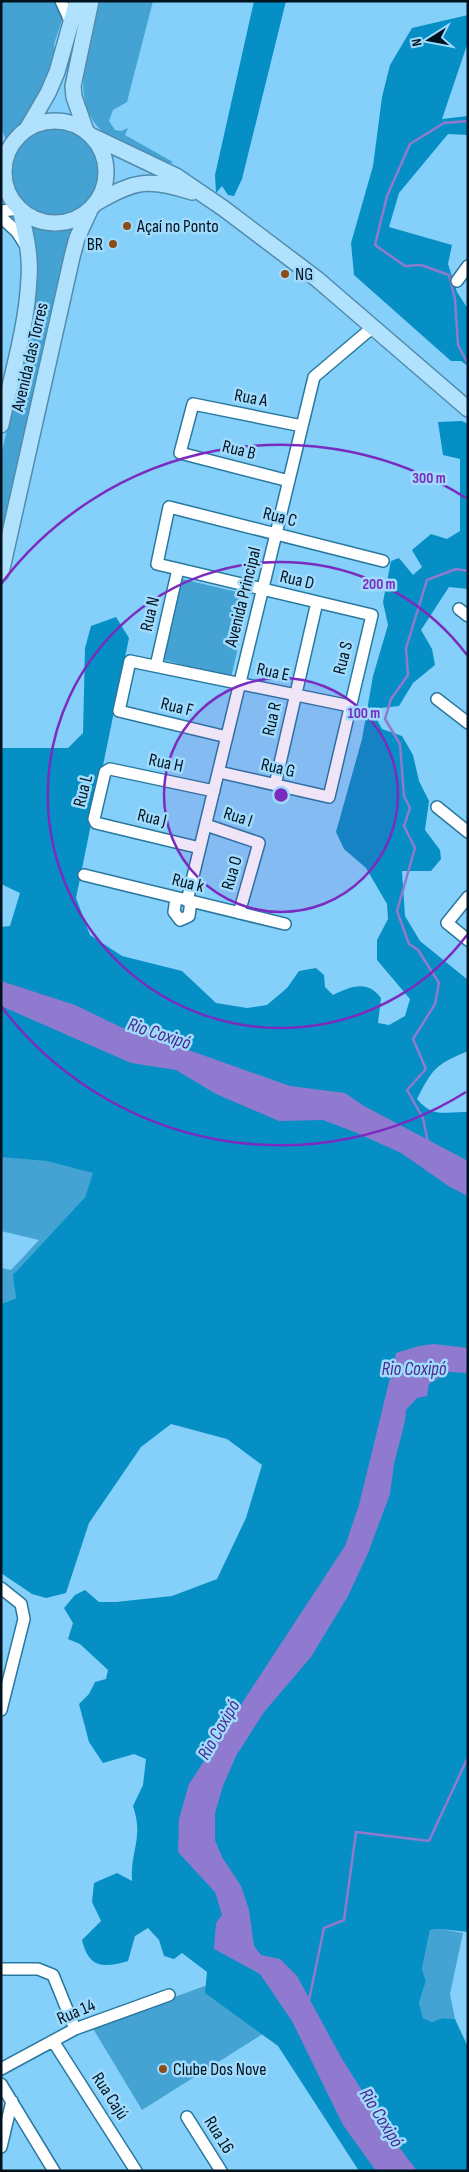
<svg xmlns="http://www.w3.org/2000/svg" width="469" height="2172" viewBox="0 0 469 2172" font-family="'Sofia Sans Condensed',sans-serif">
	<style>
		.green { fill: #44a3d3 }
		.forest { fill: #068fc4 }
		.water { fill: #8f7acf }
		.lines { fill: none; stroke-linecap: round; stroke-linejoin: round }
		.stream { stroke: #8f7acf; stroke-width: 2.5 }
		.minor-casing { stroke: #29789f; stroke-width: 14 }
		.major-casing { stroke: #518cae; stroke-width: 18 }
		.minor { stroke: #fff; stroke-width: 11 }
		.major { stroke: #b0e2fd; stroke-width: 15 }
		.ring { fill: none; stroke: #7b2cbf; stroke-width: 2.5 }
		.poi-dot { fill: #8d4b18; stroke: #a0dbfd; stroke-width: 2 }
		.labels { text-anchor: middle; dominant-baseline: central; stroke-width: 5; stroke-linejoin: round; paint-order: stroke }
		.poi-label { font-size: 18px; fill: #00121e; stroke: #a0dbfd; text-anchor: start }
		.street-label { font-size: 18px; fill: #00121e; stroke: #a0dbfd }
		.water-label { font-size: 19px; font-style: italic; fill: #4c288d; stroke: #a0dbfd }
		.centre { fill: #7b2cbf; stroke: #a0dbfd; stroke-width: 2.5 }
		.ring-label { font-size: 15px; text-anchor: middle; font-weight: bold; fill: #7b2cbf; stroke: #a0dbfd; stroke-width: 5; stroke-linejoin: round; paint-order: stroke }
	</style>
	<rect width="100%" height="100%" fill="#84d0fa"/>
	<!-- green -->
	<path class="green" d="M1 1H60L63 17 54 44 56 64 22 125 7 142 1 128Z
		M100 1H153L127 102 113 110 109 121 115 130 121 131 128 128 125 135 173 162 166 165C148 156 127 149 110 137 63 106 90 45 100 1Z
		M9 172a46 46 0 1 1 92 0a46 46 0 1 1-92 0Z
		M26 223 50 227 76 226 1 543V456L30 328Z
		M178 578 250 595 231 678 161 659Z
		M1 1148 94 1172 85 1197 15 1273 16 1298 1 1304V1268L11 1270 39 1240 1 1231Z
		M440 1929 463 1933 450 1994 455 2019 442 2018 432 2022 423 2018 419 2003 426 1981 422 1969 430 1930Z
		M246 1971 282 2022 142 2110 92 2027Z"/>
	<!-- forest -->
	<path class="forest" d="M254 1H286L242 179 234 196 228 195 222 186 216 193 215 175Z
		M468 15V42L442 119 468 116V135L448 134 399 193 389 227 452 245 448 264 457 292 468 309V366L461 361H451L354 275 351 243 373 166 382 97 390 65 412 28Z
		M462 421 468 424V589L449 587 421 630 432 649 435 665 413 683 399 706 380 708 375 716 382 729 402 736 413 755 419 781 429 801 425 830 440 850 441 859 431 871H402L405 916 420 941 468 980V1051C435 1065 433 1068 417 1099 434 1119 444 1111 468 1112V1932L440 1929 430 1930 422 1969 426 1981 419 2003 423 2018 432 2022 442 2018 455 2019 468 2047V2171H359L278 2046 205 1993 207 1972 182 1953 174 1959 164 1956 159 1940 148 1928 135 1936 128 1961C104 1968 89 1969 82 1940L101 1921 92 1902 94 1883 117 1873 132 1881C130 1850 144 1839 133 1806L143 1785 146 1759 134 1754 103 1763 89 1742 79 1704 89 1694 95 1682 106 1679 108 1670 80 1644 68 1639 73 1623 64 1608 75 1595 85 1590 99 1602H116L172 1596 217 1579 246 1518 262 1465 227 1439 171 1424 141 1447 89 1523 66 1593 46 1598 32 1594 1 1573V1304L16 1298 13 1275 85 1197 93 1173 47 1161 1 1157V927L10 926 20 893 1 884V748H68L83 733 85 648 91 626 116 617 129 638 76 898 90 935 122 956 182 971 216 1003 247 1008 267 1005 287 988 299 971 316 968 324 975 325 987 333 995C350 987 367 979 381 998L378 1023 389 1025 405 1016 410 999 377 960V940L388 919 387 904 366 868 344 849 336 832 362 739 373 676 388 625 383 602 391 561 399 558 413 575 422 567 412 550 431 534 447 539 460 531V459L443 455 438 422Z"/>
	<!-- water -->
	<path class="water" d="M1 981 75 1005 129 1031 160 1034 180 1047 290 1086 345 1093 364 1106 468 1161V1196L450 1187 401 1153 357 1133 323 1120 279 1121 216 1094 176 1070 131 1063 1 1006Z
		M434 1344 468 1348V1373L448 1372 429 1384 427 1396 417 1398 406 1410 405 1421 394 1464 390 1494 368 1553 348 1596 311 1657 264 1712 236 1756 223 1786 215 1813V1840L222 1857 241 1886 249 1910 254 1946 261 1955 280 1959 297 1976 342 2059 393 2139 417 2171H376L343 2125 292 2021 260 1974 214 1949 216 1923 222 1915 215 1892 178 1852 179 1819 189 1784 345 1546 359 1505 396 1353 419 1346Z"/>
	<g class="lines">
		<!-- stream -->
		<path class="stream" d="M468 121 444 123 410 144 387 196 375 245 405 266 421 265 449 275 455 299 458 345 468 364
			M468 373V391
			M428 1143 423 1118 407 1090 426 1069 413 1039 435 1004 439 983 418 950 409 944 397 911 415 848 404 826 410 808 404 796 400 744 385 719 391 699 408 675 406 648 427 580 456 569 468 571
			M309 2000 324 1928 344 1920 356 1832 429 1841 468 1757"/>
		<!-- minor casing -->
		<g class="minor-casing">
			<path id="minor" d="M61 1 72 25
				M1 156 15 140
				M1 211 20 209
				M1 217 17 232 26 246
				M457 281 468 266
				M289 481 180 453 193 404 302 426
				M459 609 468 616
				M156 666 178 569
				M437 699 468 723
				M227 737 119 711 130 661 350 706
				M219 772 329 797 372 615 157 564 169 507 383 561
				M275 785 317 602
				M437 807 468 832
				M206 825 259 843 239 913
				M200 848 96 823 94 819 105 772 110 769 214 791
				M84 875 285 924
				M468 897 447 923 468 940
				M176 898 174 912 180 920 189 916 191 901
				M187 901 314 377 373 327
				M1 1588 21 1604 24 1619 1 1710
				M1 1969H38L53 1975 75 2029
				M53 2041 136 2171
				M1 2069 75 2029 169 1995
				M1 2084 54 2171
				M187 2117 221 2171
				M1 2147 12 2101"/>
		</g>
		<!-- major casing -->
		<g class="major-casing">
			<path id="major" d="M4 172a51 51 0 1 1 102 0a51 51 0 1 1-102 0Z
				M27 129 48 93 57 72 77 1
				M86 131 74 97 73 86 91 1
				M92 136 176 176 223 208 317 279 468 409
				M96 203C136 180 148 178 192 192
				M1 425C11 377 27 327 29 278 31 255 25 232 20 209
				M1 573 72 257 77 238 90 210"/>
		</g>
		<!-- minor -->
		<use href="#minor" class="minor"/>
		<!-- major -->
		<use href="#major" class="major"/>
	</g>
	<!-- distance rings -->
	<circle cx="281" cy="795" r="117" fill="#7b2cbf" fill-opacity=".12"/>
	<g class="ring">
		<circle cx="281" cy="795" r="117"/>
		<path d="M467 935A233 233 0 1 1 467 655"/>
		<path d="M466 1092A350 350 0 0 1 1 1006M1 584A350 350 0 0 1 466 498"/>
	</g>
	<!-- markers -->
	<g class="poi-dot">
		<circle cx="127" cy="226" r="5"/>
		<circle cx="113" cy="244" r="5"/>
		<circle cx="285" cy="274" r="5"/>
		<circle cx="163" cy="2069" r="5"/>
	</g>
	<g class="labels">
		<!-- poi labels -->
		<g class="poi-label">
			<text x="137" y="226">Açaí no Ponto</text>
			<text x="103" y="244" text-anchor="end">BR</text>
			<text x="295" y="274">NG</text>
			<text x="173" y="2069">Clube Dos Nove</text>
		</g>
		<!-- street labels -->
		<g class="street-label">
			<text transform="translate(30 357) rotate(-77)">Avenida das Torres</text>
			<text transform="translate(251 398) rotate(11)">Rua A</text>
			<text transform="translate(239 450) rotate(14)">Rua B</text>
			<text transform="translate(280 517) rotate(14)">Rua C</text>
			<text transform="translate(297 580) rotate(13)">Rua D</text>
			<text transform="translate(243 597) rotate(-76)">Avenida Principal</text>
			<text transform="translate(150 614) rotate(-77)">Rua N</text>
			<text transform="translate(343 658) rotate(-76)">Rua S</text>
			<text transform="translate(273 672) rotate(12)">Rua E</text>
			<text transform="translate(177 707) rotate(14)">Rua F</text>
			<text transform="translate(272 719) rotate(-77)">Rua R</text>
			<text transform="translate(166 763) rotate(12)">Rua H</text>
			<text transform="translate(278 768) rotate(13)">Rua G</text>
			<text transform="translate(83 791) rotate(-76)">Rua L</text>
			<text transform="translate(238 817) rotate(18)">Rua I</text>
			<text transform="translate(152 818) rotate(13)">Rua J</text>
			<text transform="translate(232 873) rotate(-74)">Rua O</text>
			<text transform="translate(188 883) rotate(14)">Rua k</text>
			<text transform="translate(76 2012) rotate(-23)">Rua 14</text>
			<text transform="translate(110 2096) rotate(57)">Rua Cajú</text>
			<text transform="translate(219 2135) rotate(58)">Rua 16</text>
		</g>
		<!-- water labels -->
		<g class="water-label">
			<text transform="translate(159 1034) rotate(18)">Rio Coxipó</text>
			<text x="414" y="1369">Rio Coxipó</text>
			<text transform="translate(219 1730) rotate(-60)">Rio Coxipó</text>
			<text transform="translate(381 2118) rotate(58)">Rio Coxipó</text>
		</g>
	</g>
	<circle cx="281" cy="795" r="8" class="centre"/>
	<g class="ring-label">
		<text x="429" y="483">300 m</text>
		<text x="379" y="589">200 m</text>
		<text x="364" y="718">100 m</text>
	</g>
	<!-- border -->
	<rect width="469" height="2172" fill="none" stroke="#00121e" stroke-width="5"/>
	<!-- north arrow -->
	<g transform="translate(429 40) rotate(259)" stroke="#a0dbfd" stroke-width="4" paint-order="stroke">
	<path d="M0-4L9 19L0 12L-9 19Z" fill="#00121e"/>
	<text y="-8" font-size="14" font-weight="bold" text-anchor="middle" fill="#00121e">N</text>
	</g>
</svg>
